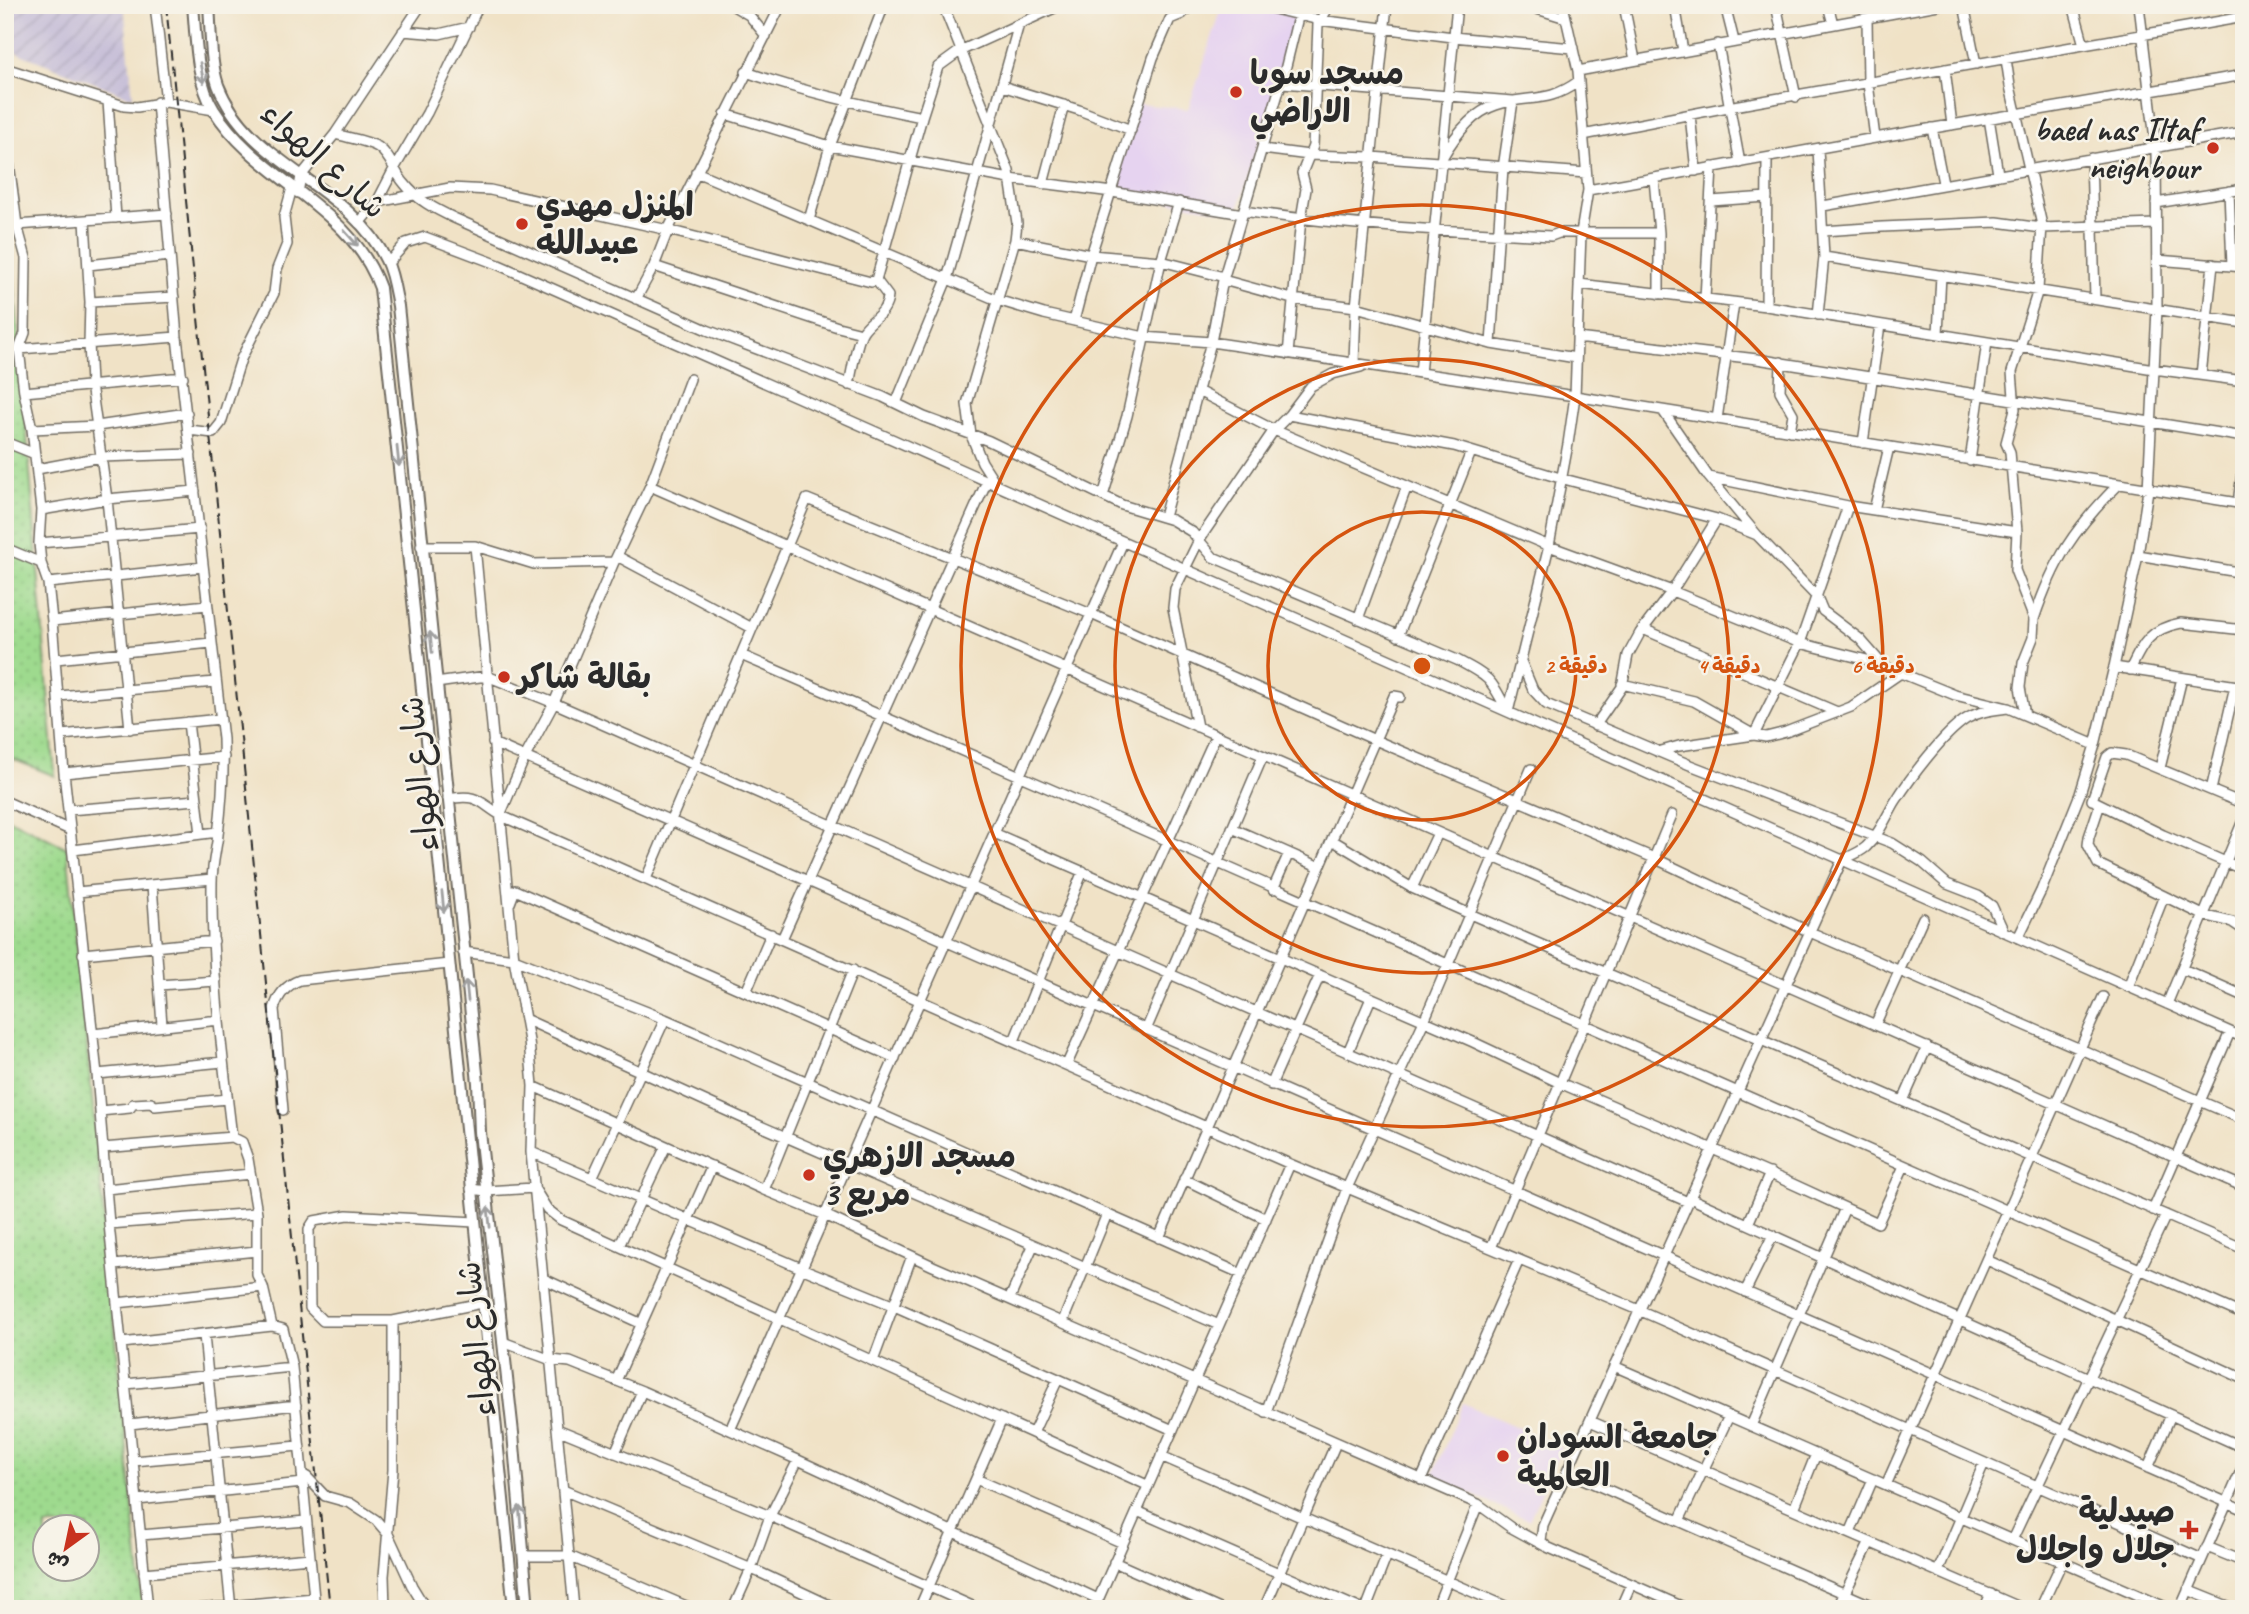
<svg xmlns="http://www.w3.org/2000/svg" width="2249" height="1614" viewBox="0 0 2249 1614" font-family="Caveat,'Playpen Sans Arabic',sans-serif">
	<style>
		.built { fill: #e6d3f0 }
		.industrial { fill: url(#industrial-furrows) }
		.grass { fill: url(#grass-dots); stroke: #64825c; stroke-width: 2; fill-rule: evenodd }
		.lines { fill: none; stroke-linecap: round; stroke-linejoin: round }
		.minor-casing { stroke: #706b61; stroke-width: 12 }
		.major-casing { stroke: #706b61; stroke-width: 14 }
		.minor { stroke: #fff; stroke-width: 9 }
		.major { stroke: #fff; stroke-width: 10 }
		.rail { stroke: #2b2b2b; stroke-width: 2; stroke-dasharray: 10 5; stroke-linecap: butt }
		.oneway { stroke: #a0a0a0 }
		.ring { fill: none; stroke: #d5540f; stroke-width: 3.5 }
		.poi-dot { fill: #c8321e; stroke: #f7f3e8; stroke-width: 2.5 }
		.labels { text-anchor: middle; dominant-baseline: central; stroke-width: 5; stroke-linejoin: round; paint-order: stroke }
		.poi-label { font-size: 33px; font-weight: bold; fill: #2b2b2b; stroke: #f7f3e8; text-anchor: start }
		.street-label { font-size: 33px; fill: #2b2b2b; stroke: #f7f3e8 }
		.centre { fill: #d5540f; stroke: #f7f3e8; stroke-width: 3.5 }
		.ring-label { font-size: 21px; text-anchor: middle; font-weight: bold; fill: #d5540f; stroke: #f7f3e8; stroke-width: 5; stroke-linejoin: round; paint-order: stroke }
	</style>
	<defs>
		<pattern id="industrial-furrows" width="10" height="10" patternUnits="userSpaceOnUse" patternTransform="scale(1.75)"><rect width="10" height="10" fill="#c8c0d8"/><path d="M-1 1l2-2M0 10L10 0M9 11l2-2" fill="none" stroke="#aca5ba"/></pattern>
		<pattern id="grass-dots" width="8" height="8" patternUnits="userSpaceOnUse" patternTransform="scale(1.75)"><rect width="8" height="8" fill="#9eda8e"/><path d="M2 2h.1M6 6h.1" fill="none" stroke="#88bb7b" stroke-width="1.8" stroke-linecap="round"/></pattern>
	</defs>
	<rect width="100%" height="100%" fill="#f7f3e8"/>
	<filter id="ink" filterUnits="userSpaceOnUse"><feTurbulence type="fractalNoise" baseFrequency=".0143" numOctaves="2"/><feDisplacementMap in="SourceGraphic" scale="14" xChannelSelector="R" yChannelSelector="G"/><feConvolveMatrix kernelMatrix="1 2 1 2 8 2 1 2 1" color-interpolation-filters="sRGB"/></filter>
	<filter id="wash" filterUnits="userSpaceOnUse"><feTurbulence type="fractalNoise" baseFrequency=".00686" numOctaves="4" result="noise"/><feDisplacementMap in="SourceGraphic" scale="28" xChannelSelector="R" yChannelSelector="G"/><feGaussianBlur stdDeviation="1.57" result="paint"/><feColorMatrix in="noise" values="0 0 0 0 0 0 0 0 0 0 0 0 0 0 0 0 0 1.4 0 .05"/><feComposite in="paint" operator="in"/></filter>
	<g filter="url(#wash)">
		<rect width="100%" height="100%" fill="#f0e2c6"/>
		<!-- built -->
		<path class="built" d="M1223 5H1309L1298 13 1237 213 1112 192 1137 104 1188 109Z
			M1463 1403 1562 1447 1529 1520 1432 1477Z"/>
		<!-- industrial -->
		<path class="industrial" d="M5 5H124L133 98 5 48Z"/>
		<!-- grass -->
		<path class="grass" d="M5 171 55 776 5 756Z
			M5 817 67 848 143 1609H5ZM46 1526H88V1568H46Z"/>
	</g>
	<g filter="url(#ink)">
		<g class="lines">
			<!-- minor casing -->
			<g class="minor-casing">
				<path id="minor" d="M155 5 166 102
					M732 5 749 15 766 36
					M943 5 1009 171 1017 223 1015 240 967 404 971 435 982 462 996 484
					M1259 5 1319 20 1453 37 1573 48
					M1524 5 1566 18
					M1624 5 1635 60
					M1675 5 1683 51
					M1725 5 1734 41
					M1776 5 1796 97
					M1828 5 1833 24
					M1964 5 1976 64
					M2073 5 2084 45
					M1867 18 1868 83 1875 138
					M403 31 439 34 469 27
					M1718 44 1740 163
					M2006 59 2010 86 2042 225 2038 290 2012 372 2015 409 2006 443 2010 452 2017 532 2015 570 2034 619 2033 638 2023 663 2020 687 2025 715
					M5 68 124 106 137 107 166 102 214 110
					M1945 69 1952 125
					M1578 71 1938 5
					M746 72C804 92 861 105 922 117
					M1282 83 1513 101 1503 168 1491 344
					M1002 86 1079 110 1131 130
					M108 101 116 218
					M157 102 177 337 223 739C224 770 222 803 218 835 216 850 212 866 212 882 211 967 222 1053 232 1137
					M725 114 830 146 1010 179 1112 192 1243 214
					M1690 115 1696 171
					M1989 118 1998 174
					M1932 128 1943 183
					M5 132 17 225 26 258 25 333 19 349 24 392 32 429 41 510 39 543 41 563 48 583 52 621 64 773 97 1074 109 1224 148 1609
					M335 134C349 138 366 140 378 147 391 156 394 172 404 183 417 200 435 209 454 218L707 330 883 397 924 417 989 441 1122 505 1172 520 1192 532 1213 557 1457 660C1491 678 1490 678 1508 712
					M1583 135 1728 107 2244 17
					M1262 149 1309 155 1371 157 1586 173
					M1818 149 1824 257 1818 315
					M1442 158C1454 137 1471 113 1496 105 1530 94 1546 105 1579 81
					M2091 158 2095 299
					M696 172 997 300 1044 314 1144 337 1211 342 1575 396 2244 504
					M1654 179 1659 233V294
					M1043 184 1064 105
					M1588 190 1875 138 2244 75
					M2229 191 2232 266
					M298 193 301 176 335 134 421 5
					M1711 201 1767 197
					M377 202 394 169 427 113 479 5
					M2156 203 2244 189
					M1823 206 2244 132
					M1243 211C1345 226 1448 231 1551 236L1559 233H1659
					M809 220 830 146 884 5
					M85 221 90 302 89 343 91 384 107 499 130 729
					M359 223 377 202 450 188 490 190 668 230 781 5
					M17 225 167 214
					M1823 231 1882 227 1997 222 2042 228 2156 224
					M1015 240 1091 255 1161 261 1224 277
					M1824 257 2244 323
					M2157 260 2244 267
					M388 263 406 243 425 237 499 265 2244 1038
					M88 265 170 256
					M654 266 838 327 862 333
					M1223 280 1292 299 1356 307 1491 344 1576 358
					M1579 284 1766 306 2154 369 2244 381
					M636 299 654 266 668 230 871 282 876 280 922 117 938 67 960 51 1061 5
					M1705 299 1712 167
					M90 302 174 297
					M1766 306 1767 159
					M1074 321 1091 255 1153 58 1170 19 1182 14 1191 5
					M1938 334 1941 275
					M1577 338 1757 359 2244 437
					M19 349 177 337
					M1288 354 1301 219 1306 189 1302 173 1313 146 1318 24 1330 5
					M1781 362 1780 391 1793 414 1790 431
					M1354 363 1356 307 1387 5
					M1420 373 1457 5
					M2201 375 2213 264
					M849 385C852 371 856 342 863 331 872 318 887 314 888 296L876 280
					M1198 391 1274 430 1549 546 1672 591 1800 643 1871 661 1955 695 2008 708 2095 745
					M24 392 183 377
					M896 403 947 279 1019 24
					M1663 411 1708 476 1757 535 1817 597 1823 611 1860 639 1881 663
					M1289 415 1454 446 1560 478 1717 519 1757 535
					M1717 419 1734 303
					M32 429 97 426 187 413
					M189 430 213 433 221 423 241 359 274 293 277 269 287 244 284 217 292 188
					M5 442 35 454
					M1863 443 1880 325
					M1970 461 1987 342
					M37 469 101 457 191 454
					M1709 477 1848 506 2017 532
					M650 486 2244 1187
					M1103 496 1127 416 1161 261 1179 202
					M2238 503 2244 458
					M41 510 107 499 195 491
					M1874 510 1889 447
					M1164 517 1211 342 1223 280 1285 70 1301 5
					M39 543 200 529
					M421 546H475L534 564 614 562
					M475 546 514 959 529 1041 533 1086 531 1152 574 1609
					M5 548 41 563
					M2138 555 2244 573
					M617 556 752 628
					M48 583 203 567
					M1358 619 1407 486
					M2034 619C2054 559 2074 529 2119 484
					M52 621 207 605
					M1643 629 1837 712
					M1398 636 1471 452
					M741 655 1057 792 2244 1315
					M56 659 211 643
					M1520 659 1533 690 1546 704 1690 765 1892 843 1922 862 1947 884 1978 896 1992 906 2004 932
					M2114 667 2244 687
					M2130 670C2143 643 2149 629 2181 623L2244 630
					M436 683 487 676 554 703 1688 1202
					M1622 684 1694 701 1754 735 1800 643 1848 506
					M59 696 215 682
					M1508 712 1549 546 1568 444 1575 396 1581 233 1588 190 1578 71 1563 5
					M188 722 201 834
					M1595 726 1622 687 1628 655 1640 633 1672 591 1717 519
					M1197 727 1173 608 1175 589 1199 540 1274 430 1289 415 1311 386 1333 374 1361 367
					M62 735 220 719
					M493 743 2244 1510
					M1658 752 1679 746 1754 735 1766 737 1786 732 1851 707 1902 672
					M2160 768 2182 678
					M64 773 224 757
					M2211 790 2235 686
					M448 799C480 793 479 803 504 817L1290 1164 1639 1310 2202 1559
					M2092 800 2107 757 2112 753 2126 755 2244 804
					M5 801 70 830
					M2096 802 2163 835 2244 870
					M2100 804 2089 837 2088 845 2098 864 2203 915 2232 922 2244 930
					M68 810 197 800
					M501 813 525 757 554 703 614 562 650 486 690 379
					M1232 828 1320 867
					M994 833 1473 1042 1560 1083 1784 1180 1878 1223 1904 1166
					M1332 840 1412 888 1470 914 2244 1249
					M73 850 218 832
					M646 879 807 499 1091 614 1375 740 1654 858 1810 932 2244 1120
					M152 885 162 1025
					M1412 888 1438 833
					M1273 889 1289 853
					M77 892 212 879
					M510 903 515 890 895 1058
					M2018 938 2041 891 2080 794 2095 745 2114 667 2138 555 2148 490 2157 309 2156 148 2139 5
					M782 939 987 481
					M463 952 514 959 665 1019 1242 1274
					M83 954 214 941
					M2183 969 2244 996
					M159 985 216 981
					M2128 987 2164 896
					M746 992 771 934
					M2167 1004 2244 818
					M527 1020 749 1121 1219 1325
					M1875 1025 1923 918
					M1146 1030 1263 756
					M93 1034 219 1020
					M1014 1041 1083 871
					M1348 1052 1371 998
					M1067 1064 1216 735
					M97 1074 223 1062
					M1271 1085 1320 975
					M533 1086 764 1190 825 1215 933 1266 1478 1504 1510 1527 1545 1546
					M1903 1101 1927 1047
					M283 1110 274 1009C278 995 286 985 300 980L449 964
					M100 1111 130 1108 133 1104 151 1103 155 1106 227 1099
					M103 1148 232 1137 242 1142 248 1159 257 1213V1275L263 1287 272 1326
					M531 1152 801 1268 892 1305 1173 1430
					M592 1178 665 1019
					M1184 1179 1266 1219
					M106 1189 250 1174
					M471 1189 486 1191 534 1188 547 1209 561 1220 1147 1485
					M764 1190 853 970
					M1690 1198 2244 1448
					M2153 1210 2230 1032
					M475 1222 347 1215 314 1221 309 1229 310 1308 323 1321H393L482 1303
					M109 1224 257 1213
					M1748 1224 1770 1173
					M1159 1238 1394 696 1400 697
					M619 1246 666 1146
					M1491 1248 1672 815
					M1987 1260 2244 1379
					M114 1265 257 1251
					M544 1279 642 1324
					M1745 1292 1773 1235
					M1010 1298 1033 1246
					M117 1303 263 1287
					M1063 1321 1107 1214
					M204 1335 231 1609
					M503 1342 551 1360 570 1362 642 1391 798 1460 1098 1599
					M122 1343 272 1326 283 1329 292 1367 315 1609
					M873 1361 912 1256
					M1614 1366 2170 1609
					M616 1381 712 1166
					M126 1384 292 1367
					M1266 1412 1347 1188 1424 1021 1531 769
					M1590 1421 2024 1609
					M130 1424 296 1405
					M1751 1426 1845 1208
					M557 1429 770 1516 979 1609
					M730 1430 1123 542
					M1033 1433 1058 1379
					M615 1453 642 1391
					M1161 1456 1512 1609
					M133 1461 299 1446
					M2148 1468 2171 1415
					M1567 1472 1880 1609
					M302 1474 307 1477 325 1496 350 1503 376 1520 388 1534 412 1586 426 1609
					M976 1479 1123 1543
					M1421 1480 1519 1260
					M1886 1485 2103 997
					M563 1490 761 1573 838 1609
					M137 1500 303 1483
					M1794 1509 1816 1454
					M1137 1511 1361 1609
					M1679 1521 1729 1416
					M1850 1533 1873 1479
					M141 1535 306 1521
					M2012 1540 2166 1215
					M2207 1547 2244 1562
					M524 1556H569L693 1609
					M1114 1562 1220 1609
					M1938 1571 1984 1463
					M144 1573 310 1558
					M2188 1590 2235 1609
					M197 1609 314 1598
					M385 1609 384 1576 393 1470V1321
					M733 1609 751 1569 770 1516 798 1460
					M919 1609 1002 1419
					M1094 1609 1290 1164
					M1264 1609 1336 1443
					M1366 1609 1387 1555
					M1436 1609 1478 1504
					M1620 1609 1631 1584
					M1688 1609 1547 1547 1541 1541 1543 1525 1842 860C1850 856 1859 853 1866 847 1879 835 1886 817 1895 802 1910 778 1943 734 1966 719 1979 711 1994 710 2008 708
					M1837 1609 1870 1542
					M1984 1609 1991 1594
					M2040 1609 2062 1562
					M2180 1609 2244 1464"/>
			</g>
			<!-- major casing -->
			<g class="major-casing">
				<path id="major" d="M193 5C196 38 196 81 214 110 258 180 352 207 380 288L414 610 514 1609
					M209 5C211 30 210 61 218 85 248 165 350 185 386 260 393 274 395 291 398 306L478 1083 480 1132 513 1433 528 1609"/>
			</g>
			<!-- minor -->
			<use href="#minor" class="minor"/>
			<!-- major -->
			<use href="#major" class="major"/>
			<!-- rail -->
			<path class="rail" d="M166 5 330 1609"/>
		</g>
		<!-- one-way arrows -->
		<defs><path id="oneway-shaft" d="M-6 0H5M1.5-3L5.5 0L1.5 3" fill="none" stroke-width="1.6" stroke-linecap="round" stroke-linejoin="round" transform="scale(1.75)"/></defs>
		<g class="oneway">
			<use href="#oneway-shaft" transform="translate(202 73) rotate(79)"/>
			<use href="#oneway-shaft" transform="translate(351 238) rotate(48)"/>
			<use href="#oneway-shaft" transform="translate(398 456) rotate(84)"/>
			<use href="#oneway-shaft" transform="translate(431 642) rotate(-96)"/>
			<use href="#oneway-shaft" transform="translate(443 902) rotate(84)"/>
			<use href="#oneway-shaft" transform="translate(467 991) rotate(-96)"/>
			<use href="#oneway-shaft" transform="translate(489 1217) rotate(-96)"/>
			<use href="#oneway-shaft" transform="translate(520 1516) rotate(-95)"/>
		</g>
	</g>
	<!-- distance rings -->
	<g class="ring">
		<circle cx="1422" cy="666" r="154"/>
		<circle cx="1422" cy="666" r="307"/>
		<circle cx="1422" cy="666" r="461"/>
	</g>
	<!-- markers -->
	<g class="poi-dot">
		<circle cx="1236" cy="92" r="7"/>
		<circle cx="2213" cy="148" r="7"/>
		<circle cx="522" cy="224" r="7"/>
		<circle cx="504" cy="677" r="7"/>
		<circle cx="809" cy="1175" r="7"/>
		<circle cx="1503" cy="1456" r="7"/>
		<path d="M2185.5 1519.5h7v7h7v7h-7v7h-7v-7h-7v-7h7z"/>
	</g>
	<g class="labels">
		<!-- poi labels -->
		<g class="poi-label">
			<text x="1250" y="73">مسجد سوبا<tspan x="1250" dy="38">الاراضي</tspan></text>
			<text x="2199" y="129" text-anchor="end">baed nas Iltaf<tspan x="2199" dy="38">neighbour</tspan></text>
			<text x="536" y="205">المنزل مهدي<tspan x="536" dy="38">عبيدالله</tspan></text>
			<text x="518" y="677">بقالة شاكر</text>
			<text x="823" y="1156">مسجد الازهري<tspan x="823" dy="38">مربع 3</tspan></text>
			<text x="1517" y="1437">جامعة السودان<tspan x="1517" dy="38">العالمية</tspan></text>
			<text x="2175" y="1511" text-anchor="end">صيدلية<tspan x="2175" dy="38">جلال واجلال</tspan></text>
		</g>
		<!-- street labels -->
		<g class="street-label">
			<text transform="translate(324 160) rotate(42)">شارع الهواء</text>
			<text transform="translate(419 774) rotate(-96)">شارع الهواء</text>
			<text transform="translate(476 1339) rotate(-96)">شارع الهواء</text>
		</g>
	</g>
	<circle cx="1422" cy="666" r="10" class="centre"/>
	<g class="ring-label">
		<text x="1576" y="673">2 دقيقة</text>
		<text x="1729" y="673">4 دقيقة</text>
		<text x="1883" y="673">6 دقيقة</text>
	</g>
	<!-- margin -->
	<rect width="2249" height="1614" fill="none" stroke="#f7f3e8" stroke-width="28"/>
	<!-- north arrow -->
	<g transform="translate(66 1548) rotate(213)"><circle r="33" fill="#f7f3e8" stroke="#a5a39c" stroke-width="2"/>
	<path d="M0-5L12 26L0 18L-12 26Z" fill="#c8321e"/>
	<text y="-10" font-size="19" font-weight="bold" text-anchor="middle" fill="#2b2b2b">ش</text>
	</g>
</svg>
